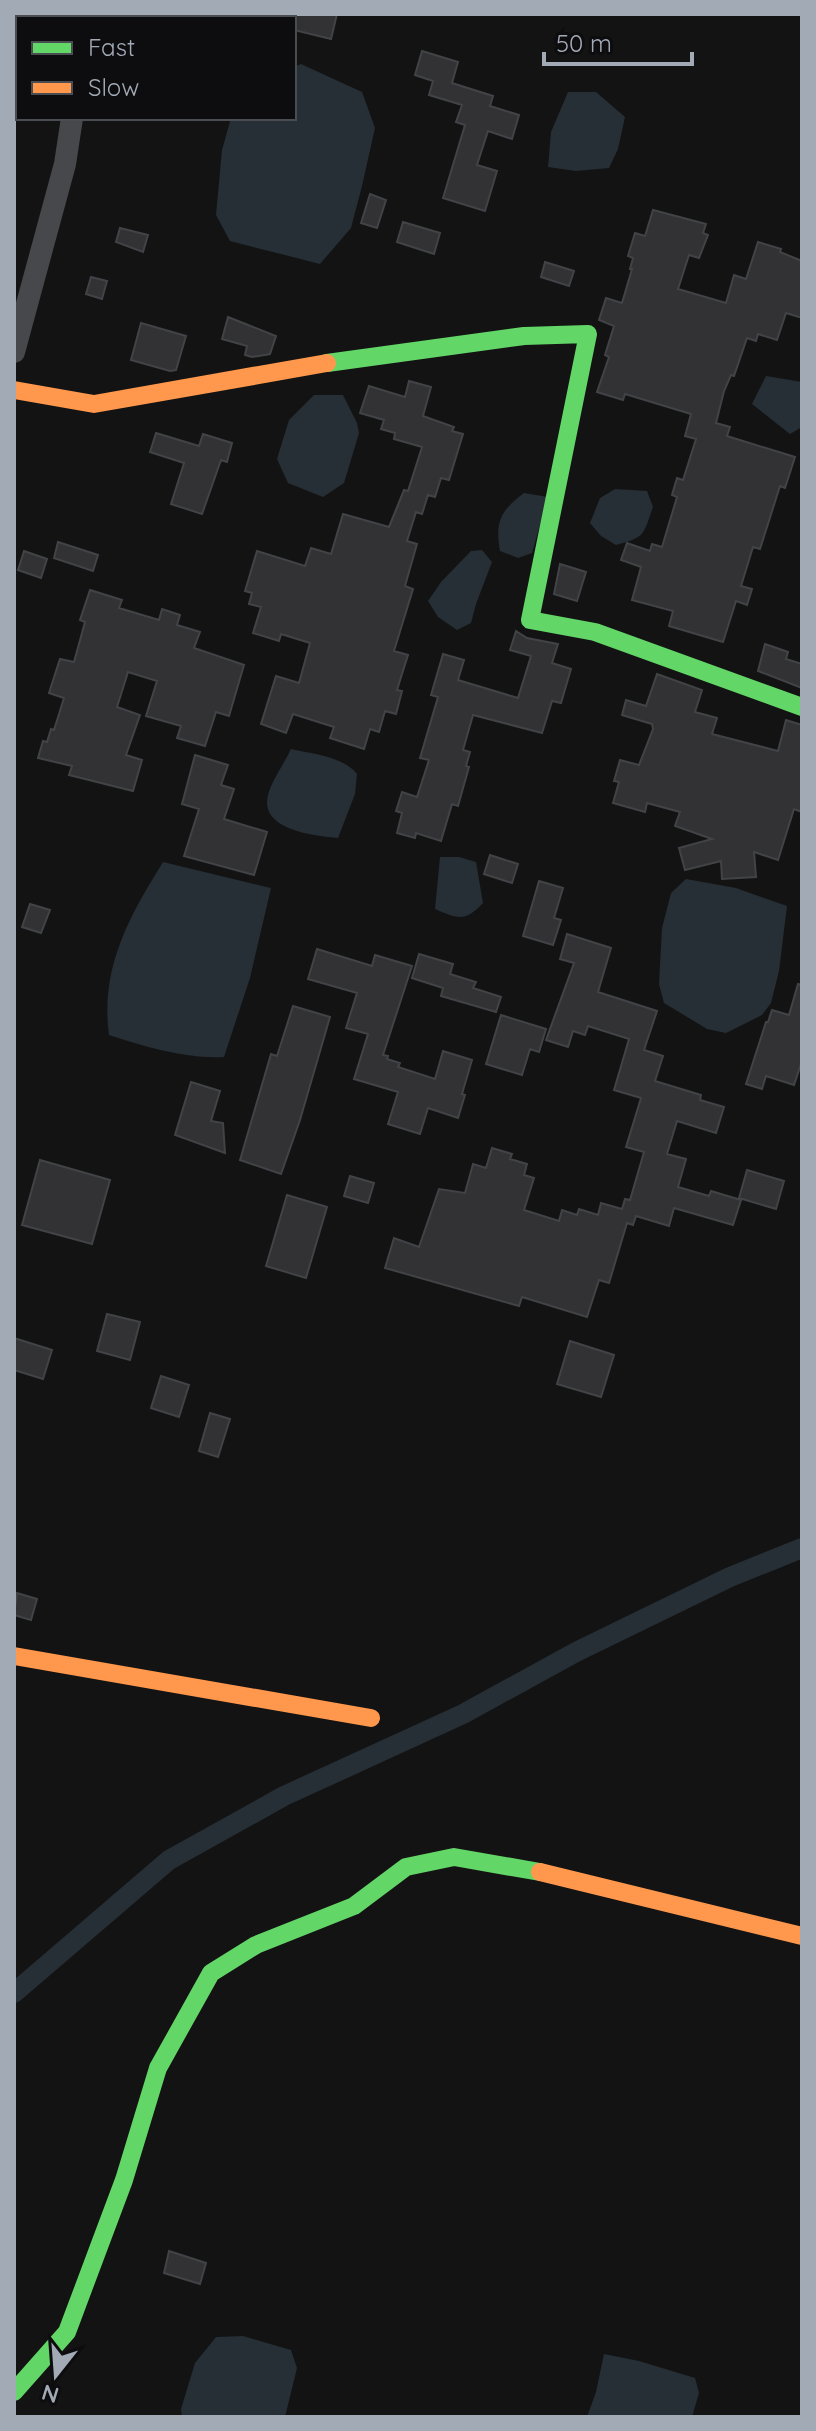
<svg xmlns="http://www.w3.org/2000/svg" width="816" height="2431" viewBox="0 0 816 2431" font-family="Quicksand,sans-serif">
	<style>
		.water { fill: #262f35 }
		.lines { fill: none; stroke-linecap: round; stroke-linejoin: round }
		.canal { stroke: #262f35; stroke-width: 20 }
		.building { fill: #323234; stroke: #414347; stroke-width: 2 }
		.street { stroke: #47484c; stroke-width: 22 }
		.fast { stroke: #63d668; stroke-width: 18 }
		.slow { stroke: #ff974d; stroke-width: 18 }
	</style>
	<rect width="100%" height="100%" fill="#131313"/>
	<!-- water -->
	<path class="water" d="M301 64 362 92 375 128 362 186 351 228 320 264 230 241 216 215 222 150 231 118H294V67Z
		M568 92H596L625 117 618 149 609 168 576 171 548 167 551 132Z
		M766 376 802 382V427L790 434 752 404Z
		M314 395H343L357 423 359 433 344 483 323 497 288 483 277 459 289 420Z
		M615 489 647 491 653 507C643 535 646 537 616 545L601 536 590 523 600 498Z
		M524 493 548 497 532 553 518 558 500 551C495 522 500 511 524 493Z
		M482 550 492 562 476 604 471 623 457 630 438 617 428 601 441 582 471 551Z
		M291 749C312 754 343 756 357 774L355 794 338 838C314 836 259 830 268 795 272 780 284 764 291 749Z
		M440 857H459L476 862 483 903C465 922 458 919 435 909Z
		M163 862 271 888 250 978 224 1057C184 1059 147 1047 109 1035 100 968 129 917 163 862Z
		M686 879 736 888 787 906 779 971 771 1003 762 1015 726 1033 707 1029 664 1003 659 984 662 928 671 893Z
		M243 2336 291 2350 297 2368 285 2417H182L181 2409 195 2363 216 2337Z
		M604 2354 639 2361 695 2378 699 2393 692 2417H587L596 2392Z"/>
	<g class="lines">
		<!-- canal -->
		<path class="canal" d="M14 1993 169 1860 284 1796 463 1714 576 1652 730 1577 802 1548"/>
	</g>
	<!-- building -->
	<path class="building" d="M294 14H337L331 39 294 30Z
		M422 51 458 62 452 83 493 96 490 106 519 115 512 139 488 131 477 165 497 171 485 211 443 198 465 125 456 122 462 105 429 95 433 81 415 75Z
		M370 194 386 200 377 228 361 223Z
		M653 210 706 224 703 233 708 235 699 258 689 255 678 289 726 303 734 275 746 279 758 242 781 249 780 252 802 261V318L786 313 777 340 758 334 756 341 747 338 734 376 731 375 724 391 716 423 730 427 727 436 795 457 785 488 780 486 760 549 753 547 741 586 752 589 747 605 736 601 723 642 669 626 673 611 632 600 641 567 621 560 627 543 650 551 652 544 662 547 677 497 672 495 677 478 683 480 696 439 685 436 691 414 625 394 623 400 597 392 609 357 605 355 614 326 599 320 606 298 622 303 632 269H630L633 258 628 256 635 233 645 236Z
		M403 222 440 233 434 254 397 242Z
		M120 228 148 235 143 252 116 242Z
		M545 262 574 271 569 286 541 277Z
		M91 277 107 281 102 299 86 294Z
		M228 317 276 336 270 354 252 357 245 355 247 346 222 339Z
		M141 323 186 336 176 370 170 371 131 360Z
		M409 381 431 387 423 416 454 427 452 431 463 434 449 480 441 478 435 497 428 495 422 514 416 512 407 541 417 544 405 586 413 589 394 651 408 655 397 690 402 691 396 714 385 711 379 732 370 729 364 749 330 738 334 727 293 714 286 733 261 724 276 676 299 683 310 643 281 634 279 641 253 633 261 607 249 604 252 593 245 591 257 551 305 566 311 548 331 554 343 514 389 527 404 490 408 491 422 447 394 439 395 433 381 429 384 420 360 413 369 386 405 397Z
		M156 433 199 446 203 434 232 443 227 462 221 460 202 514 171 504 184 463 150 452Z
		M58 542 98 555 93 571 54 558Z
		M24 551 47 559 41 578 18 570Z
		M560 564 586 572 577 601 554 594Z
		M90 590 122 600 119 608 159 620 162 609 180 615 177 625 200 632 194 648 244 665 229 716 216 712 205 746 177 738 181 726 146 716 157 681 128 672 117 707 140 715 126 755 142 760 133 791 69 775 72 766 38 758 43 741 47 742 51 729 54 730 64 698 49 693 57 668 60 659 74 662 85 622 80 620Z
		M516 631 527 638 558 644 552 663 571 669 561 703 552 701 542 733 473 715 463 750 470 752 466 766 469 767 458 806 452 804 441 841 416 833 415 838 397 833 402 813 396 811 402 792 417 797 429 760 420 758 438 697 431 695 443 654 464 660 458 680 518 698 531 656 510 650Z
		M765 644 788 652 786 659 802 664V688L758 671Z
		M657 674 702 690 695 712 717 718 712 734 778 751 786 720 802 725V812L794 809 778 860 754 852 756 877 722 879 721 861 685 870 679 848 712 839 675 826 680 812 647 803 645 812 613 803 619 782 614 781 620 760 639 765 653 729 652 724 622 715 626 700 646 706Z
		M195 755 228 765 221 785 234 789 224 819 267 832 254 875 184 856 199 809 182 804Z
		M490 855 518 864 512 883 484 874Z
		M539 881 563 888 554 918 561 920 553 945 523 936Z
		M30 904 50 910 41 933 22 927Z
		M567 934 611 948 598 992 657 1011 644 1050 663 1056 655 1081 701 1095 700 1100 724 1107 716 1133 677 1121 667 1154 686 1159 678 1187 709 1196 711 1191 741 1200 733 1225 674 1208 669 1226 636 1216 633 1225 627 1223 609 1283 599 1280 587 1317 522 1297 519 1306 385 1268 394 1238 419 1247 439 1189 465 1193 473 1164 486 1168 492 1148 512 1154 510 1159 527 1164 524 1175 534 1178 524 1210 559 1221 562 1210 577 1215 579 1209 598 1215 601 1203 622 1209 625 1199 630 1200 644 1152 626 1147 641 1098 614 1090 629 1039 588 1026 585 1035 573 1031 568 1047 546 1040 574 963 560 959Z
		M317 949 372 966 375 955 412 966 383 1055 388 1056 387 1059 400 1063 398 1067 435 1079 443 1051 472 1060 462 1094 465 1095 458 1118 428 1108 420 1134 388 1124 398 1092 354 1079 368 1034 346 1028 357 993 308 979Z
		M419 954 453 964 450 974 476 982 473 988 501 997 496 1012 441 996 443 988 412 978Z
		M798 984 802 985V1061L794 1085 766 1076 762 1089 746 1084 766 1022H768L772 1010 789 1015Z
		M293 1006 330 1017 300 1120 281 1174 240 1160 271 1054 277 1056Z
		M501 1015 546 1029 539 1052 530 1049 522 1075 486 1064Z
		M191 1082 220 1091 211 1121 223 1123 225 1153 175 1135Z
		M40 1160 110 1180 92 1244 22 1225Z
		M747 1170 784 1181 776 1209 739 1198Z
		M350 1176 374 1183 368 1203 344 1196Z
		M287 1195 327 1207 306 1278 266 1266Z
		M107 1314 140 1322 130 1360 97 1351Z
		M14 1338 52 1350 43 1379 14 1370Z
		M570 1341 614 1355 601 1397 557 1384Z
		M161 1376 189 1385 179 1417 151 1408Z
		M210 1413 230 1419 218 1457 199 1451Z
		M17 1593 37 1599 31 1620 14 1615Z
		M169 2251 206 2263 200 2284 164 2273Z"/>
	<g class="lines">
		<!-- street -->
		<path class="street" d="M88 18V14
			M14 352 65 164 72 118"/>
		<!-- fast -->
		<path class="fast" d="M327 363 524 336 588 334 530 620 595 632 802 707
			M14 2392 67 2332 124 2180 158 2068 211 1973 256 1945 354 1906 406 1867 454 1857 540 1872"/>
		<!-- slow -->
		<path class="slow" d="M14 390 94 404 327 363
			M14 1656 371 1718
			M540 1872 802 1936"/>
	</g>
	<!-- border -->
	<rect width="816" height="2431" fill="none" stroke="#a2aab5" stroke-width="32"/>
	<!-- legend -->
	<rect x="16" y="16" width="280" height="104" fill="#0d0d0f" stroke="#494c51" stroke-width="2"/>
	<rect x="32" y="42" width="40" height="12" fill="#63d668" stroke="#494c51" stroke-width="2"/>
	<text x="88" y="56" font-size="24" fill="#a2aab5">Fast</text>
	<rect x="32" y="82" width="40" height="12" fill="#ff974d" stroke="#494c51" stroke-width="2"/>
	<text x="88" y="96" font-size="24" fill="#a2aab5">Slow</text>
	<!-- north arrow -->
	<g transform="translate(56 2375) rotate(197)" stroke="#0d0d0f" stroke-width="6" paint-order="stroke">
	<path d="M0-6L14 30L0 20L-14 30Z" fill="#a2aab5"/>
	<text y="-12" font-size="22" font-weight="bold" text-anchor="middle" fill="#a2aab5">N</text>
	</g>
	<!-- scale -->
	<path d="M544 52v12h148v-12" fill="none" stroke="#a2aab5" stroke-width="4"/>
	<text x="556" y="52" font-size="24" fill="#a2aab5" stroke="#0d0d0f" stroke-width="6" paint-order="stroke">50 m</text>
</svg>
